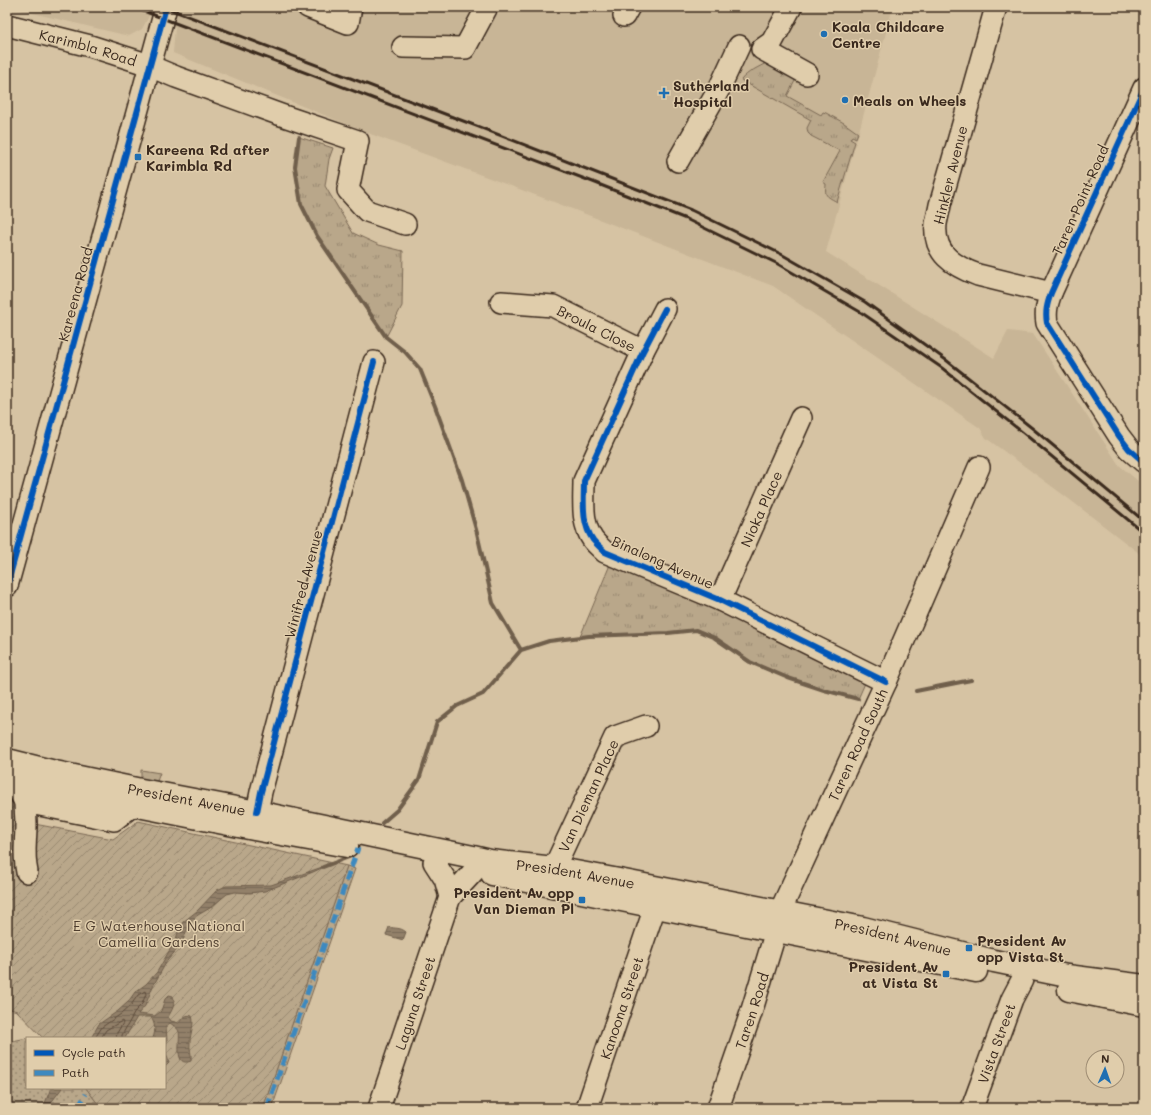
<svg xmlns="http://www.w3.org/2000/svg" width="1151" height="1115" viewBox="0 0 1151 1115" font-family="Mali,sans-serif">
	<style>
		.built { fill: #c8b596 }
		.grass { fill: url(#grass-tufts); stroke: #7a6854 }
		.park { fill: url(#park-dots); stroke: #7a6854 }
		.garden { fill: url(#garden-furrows); stroke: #7a6854 }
		.water { fill: url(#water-rules); stroke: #6f5e4b }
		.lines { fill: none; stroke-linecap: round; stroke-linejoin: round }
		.shore { stroke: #5e4c3c; stroke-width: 1 }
		.stream { stroke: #6f5e4b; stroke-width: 4 }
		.minor-casing { stroke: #3b2a1e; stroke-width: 24 }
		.major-casing { stroke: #3b2a1e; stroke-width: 25 }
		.minor { stroke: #e0cdab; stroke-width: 21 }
		.major { stroke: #e0cdab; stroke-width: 22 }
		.rail { stroke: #3b2a1e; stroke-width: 3 }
		.quiet { stroke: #3e89bf; stroke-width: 5; stroke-dasharray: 10 5; stroke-linecap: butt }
		.cycleway-casing { stroke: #e0cdab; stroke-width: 8 }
		.cycleway { stroke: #0057b8; stroke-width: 6 }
		.poi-dot { fill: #1f6fb2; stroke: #e0cdab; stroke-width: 1.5 }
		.labels { text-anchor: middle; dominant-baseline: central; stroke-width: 3; stroke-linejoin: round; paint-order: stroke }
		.poi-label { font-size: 14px; font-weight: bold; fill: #3b2a1e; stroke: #e0cdab; text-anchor: start }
		.street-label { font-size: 14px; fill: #3b2a1e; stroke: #e0cdab }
		.park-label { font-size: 14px; fill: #4e3d2e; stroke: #e0cdab }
	</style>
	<defs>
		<pattern id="grass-tufts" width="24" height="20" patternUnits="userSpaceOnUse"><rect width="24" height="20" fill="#b9a78a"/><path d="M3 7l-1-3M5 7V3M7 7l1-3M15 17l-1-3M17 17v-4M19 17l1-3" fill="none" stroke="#988870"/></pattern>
		<pattern id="park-dots" width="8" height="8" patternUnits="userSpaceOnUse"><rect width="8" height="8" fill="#b9a78a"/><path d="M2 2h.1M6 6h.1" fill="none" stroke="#988870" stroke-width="1.8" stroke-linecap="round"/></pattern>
		<pattern id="garden-furrows" width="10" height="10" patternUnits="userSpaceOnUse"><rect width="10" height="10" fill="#b9a78a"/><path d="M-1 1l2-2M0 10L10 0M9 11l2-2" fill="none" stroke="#988870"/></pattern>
		<pattern id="water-rules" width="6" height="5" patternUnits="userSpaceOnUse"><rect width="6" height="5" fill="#928069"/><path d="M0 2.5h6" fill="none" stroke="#786956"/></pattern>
	</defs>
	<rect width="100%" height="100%" fill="#d6c3a3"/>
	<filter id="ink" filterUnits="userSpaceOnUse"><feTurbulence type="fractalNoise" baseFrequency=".025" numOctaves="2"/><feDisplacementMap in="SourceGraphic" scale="8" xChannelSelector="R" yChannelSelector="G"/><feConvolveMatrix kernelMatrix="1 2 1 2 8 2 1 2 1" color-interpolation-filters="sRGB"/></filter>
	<g filter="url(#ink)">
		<!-- built -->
		<path class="built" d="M7 7H893L826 252 994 358 1008 331 1033 334 1119 465 1144 486V557L1069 499 986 438 980 428 773 286 554 202 373 135 173 53 175 27 149 16 142 29 129 36Z"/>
		<!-- grass -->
		<path class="grass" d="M768 62 796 79 787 96 821 115 823 112 826 113 844 123 858 133 856 138 852 136 850 139 855 142 837 202C834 200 827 197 826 194 825 191 826 187 826 184L823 182 840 151 811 136 808 133 807 128 811 120 741 80C747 72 759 67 768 62Z
			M299 137 333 148 329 159 325 186 353 233 379 245 403 251 402 306 387 335 380 329 317 236 301 204 295 167Z
			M614 555 869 674 858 699 824 690 788 678 750 662 715 638 696 630 668 633 580 637Z
			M141 770 160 773 157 781 155 782 141 780Z"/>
		<!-- park -->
		<path class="park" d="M347 866 355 869 272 1108H263Z
			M27 1038V1088H86L101 1108H7V1042Z"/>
		<!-- garden -->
		<path class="garden" d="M7 801 16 803 24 822 113 839 138 821 347 866 263 1108H101L86 1088H165V1038H43L17 1011 7 1008Z"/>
		<!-- water -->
		<path class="water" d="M328 865 313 872 265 891 250 893 235 892 227 894 210 908 198 915 192 921 186 932 184 938 179 947 167 961 153 986 145 1006 138 1014 155 1016 161 1011 165 999 169 995 173 996C176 1004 172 1010 168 1017L171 1021 179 1023C183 1017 186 1014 192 1016 195 1024 190 1033 190 1042 189 1048 192 1055 191 1061 173 1068 181 1040 179 1032 178 1028 174 1026 170 1023L166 1026 167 1041 165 1049 169 1063 165 1067V1038H153C156 1030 155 1024 151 1017H137L125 1038H91L99 1024 118 1011 128 1002 135 992 146 984 157 972 176 939 180 926 183 922 197 911 217 890 226 886 271 885Z
			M389 927C396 929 400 927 406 932L403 940 386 935Z
			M51 1088H62L47 1108H43Z"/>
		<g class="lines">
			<!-- shore -->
			<path class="shore" d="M95 1038 102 1027 121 1014 131 1005 138 995 145 991 146 994 142 1004 136 1010 122 1035V1038
				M101 1038 106 1030 122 1021 123 1023 117 1033 116 1038"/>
			<!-- stream -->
			<path class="stream" d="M299 137 295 167 301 204 317 236 386 337 405 352 420 369 435 406 462 480 477 533 493 603 521 650
				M916 691 971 680
				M382 823 397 810 419 780 437 722 457 706 483 694 521 650 549 641 589 636 668 633 696 630 715 638 750 662 788 678 824 690 858 699
				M323 867 349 857"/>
			<!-- minor casing -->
			<g class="minor-casing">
				<g id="minor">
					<path d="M308 7 348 23 351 7"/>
					<path d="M791 7 772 42 762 49 807 74"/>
					<path d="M996 7 940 205C939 211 937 218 936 224 933 253 953 266 978 275L1051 293"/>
					<path d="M624 16 629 7"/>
					<path id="s1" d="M7 25 90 46 140 62 176 77 281 115 358 141 348 190 367 211 405 224"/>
					<path d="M403 47 465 48 487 7"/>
					<path d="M1144 88 1051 293C1047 304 1045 312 1047 323L1119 436 1129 449 1144 462"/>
					<path d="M678 161 719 89 739 46"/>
					<path id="s2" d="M501 302 553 306 643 351"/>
					<path d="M665 309 643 351 584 481C584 501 581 523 593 540 597 545 601 548 605 552L720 600 886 682"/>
					<path d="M7 586 166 7"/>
					<path id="s3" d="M720 600 801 418"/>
					<path d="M14 782 25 802 114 820 132 806"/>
					<path d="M25 802C25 810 26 817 26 825 26 842 23 854 27 872"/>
					<path d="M257 812 261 792 374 362"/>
					<path d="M434 862 445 879 450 897"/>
					<path id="s4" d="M554 868 615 737 646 726"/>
					<path id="s5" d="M781 912 783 905 886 682 979 467"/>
					<path id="s6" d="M379 1108 450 897 474 871"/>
					<path id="s7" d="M587 1108 655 907"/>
					<path id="s8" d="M718 1108 751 1013 776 931"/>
					<path id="s9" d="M972 1108 1012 999 1022 980"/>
				</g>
			</g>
			<!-- major casing -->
			<g class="major-casing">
				<g id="major">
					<path id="s10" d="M7 760 55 772 141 790 257 812 473 857 490 861 554 868 619 880 863 928 994 961 1067 976 1144 986"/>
					<path d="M7 780 254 829 347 846"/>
					<path d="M492 874 976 971"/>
					<path d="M1069 990 1144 1005"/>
				</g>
			</g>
			<!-- minor -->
			<use href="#minor" class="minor"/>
			<!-- major -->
			<use href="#major" class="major"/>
			<!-- rail -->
			<path class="rail" d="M133 7 593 182 686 219 776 263 862 313 942 368 1027 436 1144 533
				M164 7 479 127 691 210 781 254 865 302 946 360 1032 428 1144 521"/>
			<!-- quiet -->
			<path class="quiet" d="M78 1108 86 1094
				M267 1108 358 848"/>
			<!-- cycleway casing -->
			<g class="cycleway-casing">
				<path id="cycleway" d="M1144 88 1051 293C1047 304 1045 312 1047 323L1119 436 1129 449 1144 462
					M665 309 643 351 584 481C584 501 581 523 593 540 597 545 601 548 605 552L720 600 886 682
					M7 586 166 7
					M257 812 261 792 374 362"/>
			</g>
			<!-- cycleway -->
			<use href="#cycleway" class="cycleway"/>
		</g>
	</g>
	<!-- markers -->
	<g class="poi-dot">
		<circle cx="824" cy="34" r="4"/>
		<path d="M662 87h4v4h4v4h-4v4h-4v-4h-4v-4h4z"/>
		<circle cx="845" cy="100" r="4"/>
		<rect x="134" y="153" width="8" height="8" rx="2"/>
		<rect x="578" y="896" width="8" height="8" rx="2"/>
		<rect x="965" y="944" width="8" height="8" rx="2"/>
		<rect x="942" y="970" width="8" height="8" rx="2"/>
	</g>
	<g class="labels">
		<!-- poi labels -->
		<g class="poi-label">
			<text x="832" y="26">Koala Childcare<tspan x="832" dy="16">Centre</tspan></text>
			<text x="673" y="85">Sutherland<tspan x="673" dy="16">Hospital</tspan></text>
			<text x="853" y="100">Meals on Wheels</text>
			<text x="146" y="149">Kareena Rd after<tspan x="146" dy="16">Karimbla Rd</tspan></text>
			<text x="574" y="892" text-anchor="end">President Av opp<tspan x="574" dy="16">Van Dieman Pl</tspan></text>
			<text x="977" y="940">President Av<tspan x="977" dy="16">opp Vista St</tspan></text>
			<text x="938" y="966" text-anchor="end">President Av<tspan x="938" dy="16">at Vista St</tspan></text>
		</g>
		<!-- street labels -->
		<g class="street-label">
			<text stroke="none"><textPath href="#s1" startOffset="84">Karimbla Road</textPath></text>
			<text transform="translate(950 175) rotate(-76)">Hinkler Avenue</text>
			<text transform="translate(1080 200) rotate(-66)">Taren Point Road</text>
			<text transform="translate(75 294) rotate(-75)">Kareena Road</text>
			<text stroke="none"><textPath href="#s2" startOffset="101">Broula Close</textPath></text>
			<text stroke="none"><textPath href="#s3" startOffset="100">Nioka Place</textPath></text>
			<text transform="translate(663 562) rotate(24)">Binalong Avenue</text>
			<text transform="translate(303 584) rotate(-75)">Winifred Avenue</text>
			<text stroke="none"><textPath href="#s5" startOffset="184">Taren Road South</textPath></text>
			<text stroke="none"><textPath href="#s4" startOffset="80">Van Dieman Place</textPath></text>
			<text stroke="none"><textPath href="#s10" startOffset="184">President Avenue</textPath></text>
			<text stroke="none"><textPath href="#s10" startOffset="580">President Avenue</textPath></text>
			<text stroke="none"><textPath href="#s10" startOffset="904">President Avenue</textPath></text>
			<text stroke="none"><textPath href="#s6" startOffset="111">Laguna Street</textPath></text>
			<text stroke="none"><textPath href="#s7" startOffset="106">Kanoona Street</textPath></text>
			<text stroke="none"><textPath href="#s8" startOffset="103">Taren Road</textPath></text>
			<text stroke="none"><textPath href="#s9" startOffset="69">Vista Street</textPath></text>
		</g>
		<!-- park labels -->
		<g class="park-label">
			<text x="159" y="925">E G Waterhouse National<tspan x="159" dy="16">Camellia Gardens</tspan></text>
		</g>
	</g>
	<!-- margin -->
	<rect width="1151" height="1115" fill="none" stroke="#e0cdab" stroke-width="24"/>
	<rect x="12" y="12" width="1127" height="1091" fill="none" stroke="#3b2a1e" stroke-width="1.5" filter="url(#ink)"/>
	<!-- legend -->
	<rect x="26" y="1037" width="140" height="52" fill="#e0cdab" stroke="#9e8c73"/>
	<rect x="34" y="1050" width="20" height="6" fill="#0057b8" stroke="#9e8c73"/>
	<text x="62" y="1057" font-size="12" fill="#3b2a1e">Cycle path</text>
	<rect x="34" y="1070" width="20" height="6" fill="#3e89bf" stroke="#9e8c73"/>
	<text x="62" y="1077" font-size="12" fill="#3b2a1e">Path</text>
	<!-- north arrow -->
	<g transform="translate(1105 1069) rotate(2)"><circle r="19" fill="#e0cdab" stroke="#9e8c73"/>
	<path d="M0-3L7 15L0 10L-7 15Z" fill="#1f6fb2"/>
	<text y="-6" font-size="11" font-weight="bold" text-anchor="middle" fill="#3b2a1e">N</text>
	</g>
</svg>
